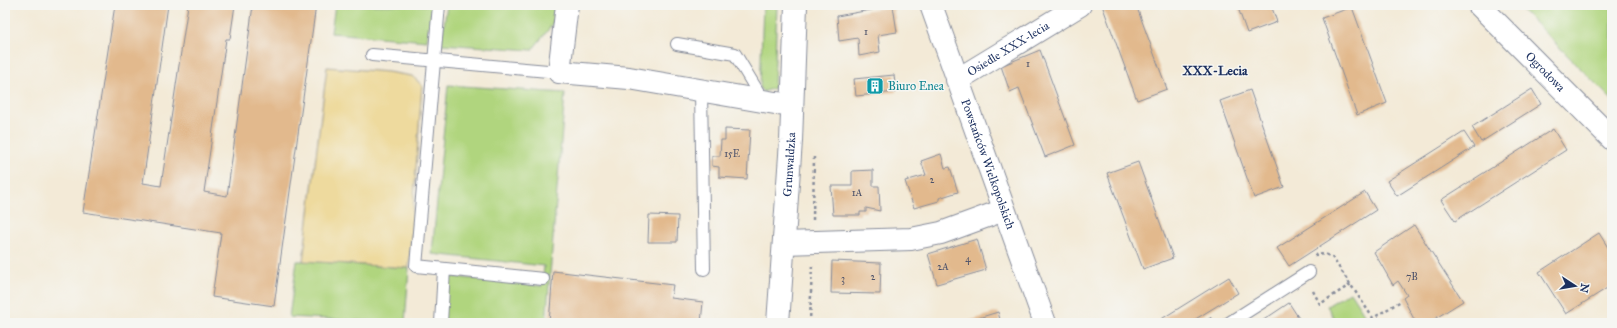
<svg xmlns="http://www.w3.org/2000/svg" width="1617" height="328" viewBox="0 0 1617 328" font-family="'IM FELL Great Primer',serif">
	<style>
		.green { fill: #b0d57e; stroke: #66826e }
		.sand { fill: #eeda9e; stroke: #84847e }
		.building { fill: #e2b98d }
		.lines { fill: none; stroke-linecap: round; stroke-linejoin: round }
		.service-casing { stroke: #878c9a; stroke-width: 14 }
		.minor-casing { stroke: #878c9a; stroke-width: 24 }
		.secondary-casing { stroke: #878c9a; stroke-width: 24 }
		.path { stroke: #878c9a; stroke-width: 2.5; stroke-dasharray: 3 3; stroke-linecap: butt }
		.service { stroke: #fff; stroke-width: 12 }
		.minor { stroke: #fff; stroke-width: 22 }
		.secondary { stroke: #fff; stroke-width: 22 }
		.labels { text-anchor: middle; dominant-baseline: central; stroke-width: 3; stroke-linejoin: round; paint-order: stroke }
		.number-label { font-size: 10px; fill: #4d526a }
		.street-label { font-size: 12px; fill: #1b2f5e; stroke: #f6f6f2 }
		.culture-label { font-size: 12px; fill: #0d838f; stroke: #f6f6f2; text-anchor: start }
		.neighbourhood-label { font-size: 13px; font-weight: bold; fill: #1b2f5e; stroke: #f6f6f2 }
	</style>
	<rect width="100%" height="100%" fill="#f6f6f2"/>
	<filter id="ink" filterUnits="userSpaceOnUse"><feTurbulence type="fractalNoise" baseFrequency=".025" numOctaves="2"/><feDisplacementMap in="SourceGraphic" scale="8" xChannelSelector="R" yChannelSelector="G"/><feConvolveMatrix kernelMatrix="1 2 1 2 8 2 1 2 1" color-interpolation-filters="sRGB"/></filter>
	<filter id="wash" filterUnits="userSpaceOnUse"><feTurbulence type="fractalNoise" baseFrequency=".012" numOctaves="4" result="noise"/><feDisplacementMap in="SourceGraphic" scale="16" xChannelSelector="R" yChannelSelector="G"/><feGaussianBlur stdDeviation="0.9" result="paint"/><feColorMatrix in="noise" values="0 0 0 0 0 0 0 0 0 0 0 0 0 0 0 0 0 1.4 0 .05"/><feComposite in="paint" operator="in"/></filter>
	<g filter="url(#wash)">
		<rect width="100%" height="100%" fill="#f3ead7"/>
		<!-- green -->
		<path class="green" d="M335 5H432L427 41 331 33Z
			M447 5H555L553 24 532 50 441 44Z
			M763 5H777L774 88 763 92 760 88Z
			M1517 5H1612V100Z
			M448 85 565 93 546 323 443 322 446 276 542 286 544 266 432 254Z
			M297 261H303L409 268 405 323 289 317Z
			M1350 292 1370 323H1337L1327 306Z"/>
		<!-- sand -->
		<path class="sand" d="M327 67 388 72 412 76 422 85 409 268 303 261Z"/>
		<g id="blocks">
			<!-- building -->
			<path class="building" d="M115 5H168L143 183 161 186 188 5H235L230 39H226L204 192 227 196 253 5H316L274 306 212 297 221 233 83 212Z
				M1102 5H1136L1167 89 1137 100Z
				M1237 5H1271L1277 22 1247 33Z
				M893 6 897 32 878 35 880 52 859 56 858 38 839 41 837 16Z
				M1352 7 1387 103 1357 115 1322 18Z
				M1040 50 1075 145 1045 157 1019 88 1010 92 1001 66Z
				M894 75 896 92 856 96 854 79Z
				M1532 89 1541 104 1481 142 1472 127Z
				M1250 90 1284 187 1254 198 1220 101Z
				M725 129 750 130 747 179 719 177V167L712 166V156H720L721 140H725Z
				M1553 129 1566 150 1455 221 1441 200Z
				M1464 132 1474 147 1397 196 1387 181Z
				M941 154 945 168 950 167 958 192 939 198V201L914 208 905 181 926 175 921 161Z
				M1138 162 1173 258 1143 269 1107 173Z
				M873 170V186H879L880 211 866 208V212H860V215H833L831 186H852V171Z
				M1365 192 1376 210 1289 266 1277 248Z
				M649 215 678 216 677 242H648Z
				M1414 225 1463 301 1428 323H1416L1403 298 1407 295 1398 281 1393 285 1374 252Z
				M1599 233 1612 254V285L1566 314 1539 272Z
				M977 239 986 270 937 284 928 254Z
				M832 261 881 263 880 294 831 293Z
				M553 271 673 285 671 298 703 302 701 323H549Z
				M1229 277 1238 293 1189 323H1155Z
				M1289 303 1302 323H1259Z
				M998 312 1001 323H962Z"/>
		</g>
	</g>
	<g filter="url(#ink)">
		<use href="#blocks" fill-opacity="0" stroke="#878c9a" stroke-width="1"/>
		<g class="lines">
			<!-- service casing -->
			<g class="service-casing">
				<path id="service" d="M439 5 416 266 543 279
					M677 44 735 54 758 92 756 100
					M372 55 559 72
					M701 91 704 269
					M441 323 444 269
					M1229 323 1309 272"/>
			</g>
			<!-- minor casing -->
			<g class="minor-casing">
				<g id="minor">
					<path d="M567 5 559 72 629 78 775 103 792 104"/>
					<path id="s1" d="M931 5 1045 323"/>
					<path id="s2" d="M1479 5 1612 139"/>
					<path id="s3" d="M957 80 1080 5"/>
					<path d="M784 243 911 239 941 233 1004 210"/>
				</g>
			</g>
			<!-- secondary casing -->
			<g class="secondary-casing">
				<g id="secondary">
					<path id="s4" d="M778 323 791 141 796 5"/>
				</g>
			</g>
			<!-- path -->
			<path class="path" d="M1453 5 1457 9
				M813 220 814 155
				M1314 255 1325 254 1332 257 1373 318 1401 301
				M1313 291 1320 304 1351 284
				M810 323 812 263
				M1204 323 1213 317"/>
			<!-- service -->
			<use href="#service" class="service"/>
			<!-- minor -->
			<use href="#minor" class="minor"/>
			<!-- secondary -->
			<use href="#secondary" class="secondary"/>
		</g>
	</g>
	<!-- icons -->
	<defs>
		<g id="building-square" transform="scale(0.9)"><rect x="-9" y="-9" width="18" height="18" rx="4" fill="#0f9aa8" stroke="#f6f6f2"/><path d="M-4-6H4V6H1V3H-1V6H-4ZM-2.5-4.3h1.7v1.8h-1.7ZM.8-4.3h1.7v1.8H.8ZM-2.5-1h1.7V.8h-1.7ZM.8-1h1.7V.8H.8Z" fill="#fff"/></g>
	</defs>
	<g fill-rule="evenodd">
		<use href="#building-square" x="875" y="86"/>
	</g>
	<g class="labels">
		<!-- number labels -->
		<g class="number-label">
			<text x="866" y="32">1</text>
			<text x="1028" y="64">1</text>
			<text x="732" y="154">15E</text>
			<text x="932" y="180">2</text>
			<text x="857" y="193">1A</text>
			<text x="968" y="259">4</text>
			<text x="943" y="267">2A</text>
			<text x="873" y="277">2</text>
			<text x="1412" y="277">7B</text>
			<text x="843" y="279">3</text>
		</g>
		<!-- street labels -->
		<g class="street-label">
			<text stroke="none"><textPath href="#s3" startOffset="60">Osiedle XXX-lecia</textPath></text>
			<text stroke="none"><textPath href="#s2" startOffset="94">Ogrodowa</textPath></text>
			<text stroke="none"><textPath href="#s4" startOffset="159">Grunwaldzka</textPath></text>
			<text stroke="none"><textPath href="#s1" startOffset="169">Powstańców Wielkopolskich</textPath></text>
		</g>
		<!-- culture labels -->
		<g class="culture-label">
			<text x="888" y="86">Biuro Enea</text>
		</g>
		<!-- neighbourhood labels -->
		<g class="neighbourhood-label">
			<text x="1215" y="71">XXX-Lecia</text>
		</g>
	</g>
	<!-- margin -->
	<rect width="1617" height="328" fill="none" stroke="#f6f6f2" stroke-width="20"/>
	<!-- north arrow -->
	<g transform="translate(1575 286) rotate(102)" stroke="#f6f6f2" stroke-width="3" paint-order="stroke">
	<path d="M0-3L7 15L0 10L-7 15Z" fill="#1b2f5e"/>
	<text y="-6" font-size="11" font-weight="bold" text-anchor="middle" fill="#1b2f5e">N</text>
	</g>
</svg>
